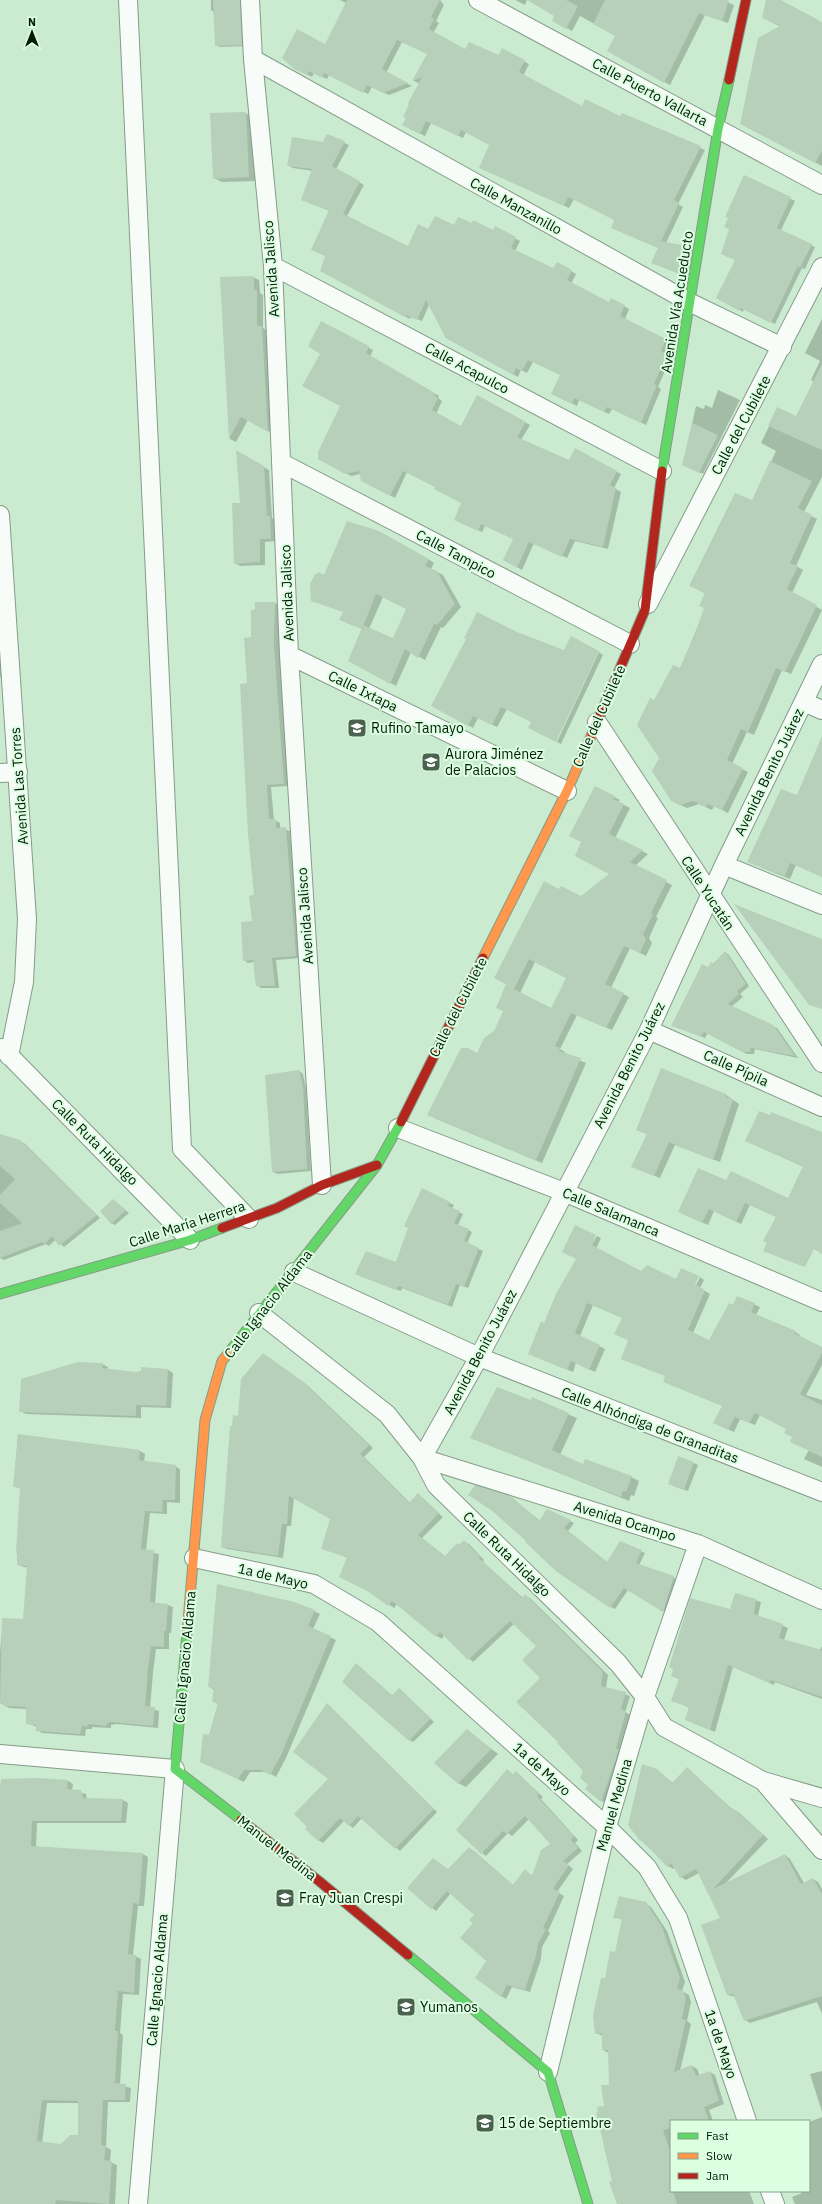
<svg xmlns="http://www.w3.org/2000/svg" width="822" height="2204" viewBox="0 0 822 2204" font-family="'IBM Plex Sans',sans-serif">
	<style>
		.shadow { fill: #0003; fill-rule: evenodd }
		.building { fill: #b6d0ba; fill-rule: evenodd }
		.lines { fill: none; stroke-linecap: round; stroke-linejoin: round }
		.street-casing { stroke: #849c88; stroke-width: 20 }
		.fast-casing { stroke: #849c88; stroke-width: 11 }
		.slow-casing { stroke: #849c88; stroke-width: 11 }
		.jam-casing { stroke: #849c88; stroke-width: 11 }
		.street { stroke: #f7fcf8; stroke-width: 18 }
		.fast { stroke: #63d668; stroke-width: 9 }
		.slow { stroke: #ff974d; stroke-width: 9 }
		.jam { stroke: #b3261e; stroke-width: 9 }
		.labels { text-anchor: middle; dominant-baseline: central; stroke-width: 4; stroke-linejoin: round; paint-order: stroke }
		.street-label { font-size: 14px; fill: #041908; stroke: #dcffe1 }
		.poi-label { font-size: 14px; fill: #041908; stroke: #dcffe1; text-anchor: start }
	</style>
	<rect width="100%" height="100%" fill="#cbebd0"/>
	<!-- shadow -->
	<path class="shadow" d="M211 0H245L246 46 220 47 216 45 214 12 211 10Z
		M340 0H440L444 5 436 21 439 23 433 33 466 51 499 56 502 50 529 64 523 76 582 108 621 118 622 114 705 150 678 204 683 207 666 243 687 246 693 250 688 277 658 265 659 248 617 230 615 220 574 199 569 208 485 170 491 145 466 132 463 138 431 123 425 136 408 128 420 82 418 83 414 81 428 54 402 42 386 73 412 86 389 95 372 87 368 94 329 75 327 79 314 73 312 77 294 68 325 46 346 3Z
		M515 0H527L525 5Z
		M529 0H723L734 5 728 23 705 15 670 85 609 50 616 36 580 16 572 31 553 21 556 15Z
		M767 0H780L822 30V166L747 126 781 27 769 21Z
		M245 113 253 117 256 181 222 182 214 178Z
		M327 135 349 145 336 169 364 185 347 216 360 222 359 224 408 248 429 231 454 227 493 231 495 228 520 241 515 251 554 269 557 263 576 274 571 284 609 303 611 299 629 309 625 319 670 342 665 354 671 357 658 387 661 389 646 425 612 409 609 414 579 400 577 406 557 396 561 375 533 362 527 373 521 370 518 377 446 338 429 305 422 321 411 317 410 319 321 271 326 256 330 211 307 202 313 171 293 168 288 165 324 143Z
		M745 176 795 201 781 230 815 247 805 269 802 268 775 324 744 309 743 312 718 297 736 260 726 256Z
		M253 277 259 280 260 293 263 295V328L268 331 274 434 248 420 236 442 230 439 221 278Z
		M822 319V477L804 512 817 519 796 566 803 570 792 593 822 610 791 674 782 670 754 735 747 732 732 764 748 772 728 813 714 806 712 810 699 804 687 808 678 804 660 757 655 702 680 669 705 609 706 594 691 586 753 501 776 451 761 443 778 408 796 417 814 382 811 380 820 361 805 353Z
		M321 322 373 350 370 357 439 396 438 398 442 401 436 414 461 427 478 397 530 425 521 440 570 461 575 450 621 474 614 488 621 492 608 549 575 541 567 558 534 543 522 570 504 559 514 539 485 526 482 532 459 522 463 503 436 487 407 472 395 498 362 480 360 474 351 476 319 458 342 406 322 354Z
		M718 390 740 400 703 474 683 465 696 406 704 409 705 405 712 408Z
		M237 452 269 470 272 518 276 520V541L265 542V565L240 566 235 563 241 504Z
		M428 559 434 563 431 569 443 575 461 607 443 628 441 627 425 660 411 652 396 686 350 661 363 629 347 623 344 612 312 600 325 576ZM383 597 407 609 393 639 369 629Z
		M275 603 279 606V647L288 786 271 787 274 820 280 823V828L290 831 300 958 276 960 279 988H261L257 985 254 962 248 963 244 960 253 922 255 896 248 684 252 638Z
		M467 639 532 722 507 709 497 727 478 718 473 728 433 706Z
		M0 642 3 677H0Z
		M599 652 603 655 561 744 557 742Z
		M822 757V877L796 865 790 879 748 862 797 796Z
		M614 797 620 800 618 802 630 808 615 838 648 854 635 866 672 885 656 917 658 918 649 938 652 943 646 956 630 948 611 988 629 997 612 1030 577 1015 560 1049 565 1052 564 1054 586 1063 542 1163 434 1118 494 1032 504 1011 498 1008 560 891 581 897 611 874 576 856ZM535 962 567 978 552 1009 520 993Z
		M725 952 729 955 749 986 740 994 743 997 731 1007 777 1028 798 1058 755 1049 754 1054H747L708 1033 705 1038 676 1027 709 968Z
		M662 1070 726 1095 739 1104 720 1162 675 1145 660 1178 633 1167 647 1134 637 1130Z
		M299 1071 303 1074 306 1089 311 1171 278 1174 273 1172Z
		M822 1133V1218L800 1265 764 1251 777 1217 750 1205 741 1224 714 1211 708 1225 684 1214 727 1181 788 1199 804 1167 746 1141Z
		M0 1136 24 1143 100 1218 64 1247 56 1239 49 1246 46 1244 4 1260 0 1258Z
		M422 1190 454 1205 452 1209 463 1214 458 1225 472 1232 467 1244 483 1251 468 1288 460 1285 452 1307 402 1288 401 1291 360 1276 396 1263Z
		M113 1200 129 1213 115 1225 111 1223Z
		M597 1236 601 1238 596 1249 642 1272 694 1289 700 1277 704 1280 700 1288 710 1294 693 1333 709 1341 738 1297 760 1307 756 1315 795 1332 800 1335 799 1337 822 1348V1365L806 1395 822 1400V1467L804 1459 809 1450 787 1429 760 1415 755 1425 740 1419 734 1432 719 1425 723 1406 666 1376 622 1359 629 1340 615 1334 623 1318 593 1305 580 1336 605 1349 595 1372 576 1363 573 1372 534 1356 545 1324Z
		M268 1357 307 1385 373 1448 364 1457 410 1503 418 1495 443 1517 422 1538 446 1557 464 1542 469 1544 484 1560 483 1562 523 1598 525 1596 530 1598 608 1675 606 1688 630 1696 625 1712 631 1715 606 1804 586 1789 589 1785 584 1770 559 1742 542 1678 537 1646 514 1624 473 1662 444 1635 442 1639 437 1636 397 1604 394 1608 372 1593 348 1558 322 1548 331 1518 294 1498 291 1526H287L283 1558 227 1549 222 1547 233 1428Z
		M102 1364 108 1367 107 1370 136 1373 142 1372V1368L168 1370 173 1373 171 1408 141 1407V1418L26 1414 20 1411Z
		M532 1399 577 1418 560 1455 583 1466 631 1477 639 1481 634 1496 631 1495 629 1501 472 1438 532 1401Z
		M18 1435 140 1451 145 1454 144 1462 175 1466 180 1469V1503L167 1502V1514L150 1513 146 1551 159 1554 155 1604 168 1605 173 1607 171 1633H169V1649H156L153 1673 150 1708 159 1711 158 1728 117 1724 111 1725V1728L92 1727V1729H86L85 1736 42 1733 37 1730V1727L27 1723V1709L9 1708 0 1703V1652L3 1619 24 1620 28 1568 18 1565 21 1489 14 1486Z
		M694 1463 698 1465 688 1491 673 1486Z
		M512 1498 540 1521 547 1510 574 1523 568 1531 607 1562 620 1542 645 1553 639 1565 677 1579 667 1613 628 1590 615 1609 611 1607Z
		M736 1594 761 1602 758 1616 788 1628 784 1640 820 1650 822 1646V1699L775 1682 774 1685 733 1667 715 1732 691 1722 690 1708 672 1700 680 1679 672 1676 731 1610Z
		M314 1611 320 1614 313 1629 336 1640 286 1758 276 1777 267 1772H250L244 1782 207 1764 209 1736 218 1704 213 1701 214 1690 209 1686Z
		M400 1689 434 1722 413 1742 409 1740 392 1696Z
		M327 1704 437 1812 400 1851 362 1818 353 1828 344 1821 323 1843 318 1840 329 1779Z
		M467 1730 498 1754 466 1787 458 1783Z
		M687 1768 732 1809 738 1812 768 1839 725 1884 785 1855 790 1859 804 1883 813 1879 818 1882 822 1889V2014L817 2002 750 2023 745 2020 736 1997 728 1995 721 1919 699 1873 686 1880 681 1877 675 1867 673 1869 668 1866 641 1840 657 1770 674 1784Z
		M516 1772 543 1797 541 1799 578 1840 575 1843 582 1851 567 1864 573 1869 557 1892 564 1896 548 1931 550 1933 542 1947 541 1959 530 1992 512 1987 506 1999 501 1996 487 1961 474 1923 476 1915 451 1893 436 1911 408 1888 448 1870 474 1851 513 1885 525 1871 533 1876 552 1844 529 1819 512 1836 508 1833 486 1856 482 1853Z
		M68 1781 73 1784 72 1790 86 1794 87 1799 123 1800 128 1803 126 1823H37L36 1847 143 1854 148 1857 144 1906H138L133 1955 141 1959 139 1995 123 1994 120 2033 123 2035 120 2085 131 2088 130 2102H108L106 2147 111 2150 110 2162 117 2165 115 2204H0V1789ZM47 2103H79V2136L62 2145 42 2143Z
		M645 1903 651 1907 667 1931 685 1982 682 1991 689 1995 691 2002 687 2021 691 2024 680 2071 692 2066 697 2069 700 2076 710 2072 715 2075 724 2104 709 2110 713 2121H671V2191H749L754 2204H637L613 2182 605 2107 610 2086 609 2053 603 2050V2036L596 2033 606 1980 616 1953 623 1920 615 1917Z
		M822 2071V2112L810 2074Z
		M822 2117V2204H795L792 2197 802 2193 801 2191H809V2122Z"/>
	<!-- building -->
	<path class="building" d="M213 0H240L242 45 215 46Z
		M347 0H440L431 17 434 19 429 29 465 49 469 42 499 55 502 48 525 60 519 72 582 106 585 99 620 116 622 113 701 146 674 200 679 203 658 248 611 228 614 220 568 197 564 206 479 168 489 145 461 130 458 136 426 121 420 134 402 125 406 118 403 117 409 104 408 103 422 77 412 81 427 54 397 40 382 69 408 83 383 93 367 85 363 93 324 73 322 78 309 71 307 75 294 69 282 58 297 29 325 44Z
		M527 0H566L578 6 566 29 552 21 554 16Z
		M605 0H729L722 21 699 13 664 83 607 51 615 36 593 24Z
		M766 0H781L822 22V151L815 163 740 124 758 38 780 26 762 18Z
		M246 112 249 177 213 179 210 113Z
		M327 134 345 141 332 166 360 181 343 214 408 246 418 224 428 229 435 216 454 225 458 217 472 223 473 220 493 230 495 226 516 237 511 248 553 268 557 262 572 270 567 280 609 302 611 298 625 305 620 316 666 339 661 351 667 354 654 384 657 385 641 423 607 407 604 412 574 398 572 404 551 394 560 375 528 360 522 371 516 368 513 375 446 338 426 300 417 320 406 315 405 317 320 271 325 256 311 250 329 210 301 200 312 169 287 166 292 137 323 142Z
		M744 175 791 197 777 228 812 244 800 268 798 266 771 323 740 308 739 311 716 298 735 260 721 254 729 229 724 227 728 218 725 217Z
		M661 241 687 246 682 275 651 263Z
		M254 276V290H257V324L258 326H262L268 432 241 417 229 439 220 277Z
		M321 321 369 346 366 353 435 393 434 395 438 398 432 410 461 426 477 395 526 422 517 437 569 460 575 448 617 471 610 485 616 488 603 547 570 539 562 557 529 542 517 568 503 560 513 539 481 524 478 531 454 520 461 503 434 489 435 487 403 471 390 496 361 481 359 471 345 474 318 459V452L340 406 302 386 320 354 308 346Z
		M822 364V450L768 426 777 407 796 416Z
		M692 423 718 435 699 473 682 465Z
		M236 450 264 466 267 516H270L271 539H260V562L234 564 232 503H240Z
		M770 461 812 481 798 508 812 515 790 563 798 566 787 589 817 605 785 672 776 668 748 732 741 729 727 760 743 768 722 810 708 804 706 807 693 801 680 805 671 801 652 771 659 758 637 725 650 698 654 700 673 665 680 668 694 637 704 608 699 606 705 593 689 586 726 511 735 493 752 500Z
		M347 521 379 531 429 559 425 566 437 571 455 604 437 625 434 624 418 658 405 649 390 684 348 661 363 625 393 638 406 609 376 594 362 629 339 620 343 612 311 601 310 584 315 574H317L318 572 324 575Z
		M255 602H275L274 644 284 784 267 785 269 819H276V828L286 827 296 956 272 958 275 986H256L253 960 243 961 241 922 252 921 249 896 254 895 248 834 240 684 247 683 244 638 251 637V610L255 609Z
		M477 612 517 632 564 650 571 636 599 651 556 742 528 728 531 722 501 707 492 725 473 716 468 726 431 706 466 639 464 638Z
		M822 736V877L790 863 785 876 747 862 781 789 797 795Z
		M595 786 615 796 613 799 624 804 609 834 643 850 630 862 667 880 651 913 653 914 643 934 646 939 640 953 624 946 605 984 624 993 606 1028 571 1013 555 1046 560 1048 559 1051 581 1058 536 1160 427 1115 461 1048H468L477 1053 484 1038 494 1031 503 1011 496 1008 506 984 511 987 494 978 544 881 559 889 561 886 581 896 609 874 575 856 581 842 569 836ZM529 959 566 978 551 1008 514 989Z
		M734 904 822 939V1009L809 1005Z
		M725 951 746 984 737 991 739 994 728 1004 773 1025 795 1056 751 1048 750 1052H742L704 1032 701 1036 671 1026 702 964 708 967 711 962 714 964Z
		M661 1068 726 1094 725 1096 733 1100 713 1160 669 1142 654 1176 631 1167 647 1134 636 1130Z
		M299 1070 303 1086 307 1169 272 1172 265 1075Z
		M759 1111 770 1115 771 1112 822 1132V1254L814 1249 805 1267 763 1251 767 1243 763 1241 776 1217 745 1203 736 1222 709 1209 702 1223 678 1212 698 1168 726 1180 731 1171 788 1198 803 1166 745 1141Z
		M0 1134 20 1140 97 1215 59 1246 52 1236 45 1244 42 1242 0 1258V1231L22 1223 0 1203V1195L15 1179 0 1166Z
		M422 1188 450 1202 448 1206 460 1211 454 1223 469 1229 464 1241 479 1248 464 1287 456 1284 448 1305 398 1286 396 1290 355 1274 366 1251 396 1262 408 1228 404 1226Z
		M113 1199 126 1210 111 1224 100 1211Z
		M575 1225 596 1235 592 1245 641 1271 647 1265 676 1279 681 1268 699 1276 695 1284 705 1290 688 1330 709 1340 729 1303 733 1305 737 1296 755 1303 751 1312 796 1331 794 1333 822 1347V1353L800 1394 822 1405V1457L790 1442 792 1437 784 1433 786 1429 755 1413 749 1423 735 1417 728 1430 713 1423 722 1406 663 1382 665 1376 621 1359 628 1340 614 1334 622 1318 587 1303 575 1333 600 1345 589 1370 571 1361 567 1370 528 1354 541 1321 544 1323 556 1294 576 1259 562 1252Z
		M263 1353 302 1381 369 1445 360 1454 409 1503 418 1493 439 1513 418 1535 445 1556 457 1543 459 1545 464 1540 480 1557 479 1558 522 1598 525 1594 603 1672 601 1686 626 1692 621 1709 626 1711 616 1749H619L601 1802 585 1789 588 1785 580 1778 583 1771 557 1743 558 1742 516 1702 540 1678 522 1660 536 1646 510 1621 468 1660 440 1632 436 1637 392 1601 388 1606 369 1592 339 1577 347 1557 321 1549 330 1519 289 1496 287 1524H282L278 1556 221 1547 230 1426H232L233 1415 238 1416 241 1379Z
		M78 1362 103 1363 102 1368 136 1372 141 1371V1367L168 1369 166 1406 136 1405V1416L19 1412 21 1379Z
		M497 1387 531 1400 532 1397 569 1413 552 1450 583 1464 585 1459 632 1476 626 1492 623 1491 621 1497 470 1438Z
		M18 1434 140 1450 139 1460 176 1465 175 1500H163L162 1512 145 1511 141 1549 154 1550 150 1602 168 1604 166 1631H164V1647L151 1646 148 1669 145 1706 155 1707 153 1726 111 1722 107 1723 106 1726 88 1724 87 1727 82 1726 80 1734 36 1731V1725L26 1724V1707L3 1706V1703H0L2 1618 23 1619 27 1566 17 1565V1553H16L20 1488 13 1487Z
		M678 1456 694 1462 684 1490 668 1484Z
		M475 1485 512 1497 539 1521 547 1509 571 1520 564 1528 607 1562 620 1541 642 1550 636 1563 674 1576 663 1612 624 1588 610 1608 557 1572 525 1542 526 1541 491 1510 468 1495Z
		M217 1584 294 1602 315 1610 308 1626 331 1636 281 1755 270 1775 261 1770H244L238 1779 200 1762 203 1734 209 1735 218 1703 212 1702 214 1688 208 1687Z
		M735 1593 756 1599 754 1614 783 1624 779 1638 822 1650V1697L771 1680 770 1683 728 1665 710 1730 685 1720 689 1707 671 1701 679 1679 671 1676 673 1669 669 1667 690 1598 730 1609Z
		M356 1663 392 1695 399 1688 430 1719 409 1741 342 1682Z
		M327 1703 434 1809 395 1849 358 1816 349 1826 340 1818 318 1841 305 1829 307 1827 294 1814 328 1779 293 1752Z
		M467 1729 491 1749 458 1784 434 1763Z
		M642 1764 657 1769 672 1783 687 1767 731 1809 732 1808 763 1835 713 1889 785 1854 801 1884 813 1878 822 1894V1996L744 2021 733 1994 727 1995 701 1925 720 1918 696 1869 680 1878 671 1863 667 1867 642 1840 640 1841 628 1825Z
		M507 1769 513 1774 516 1771 539 1794 537 1796 574 1836 571 1840 578 1848 563 1861 569 1865 553 1889 560 1892 543 1928 546 1929 538 1944 536 1956 525 1990 507 1985 501 1997 475 1978 486 1961 460 1938 473 1923 469 1920 474 1915 447 1891 431 1909 407 1888 433 1858 448 1869 469 1847 513 1885 525 1869 532 1876 541 1850 550 1844 525 1816 507 1834 503 1831 481 1854 456 1830Z
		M38 1778 68 1780 67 1789 81 1790 83 1798 123 1799 121 1821H32L31 1846 143 1853 139 1904 133 1903 128 1954 136 1955 134 1993 118 1991 115 2031H118L115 2083 126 2084 125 2100H103L101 2145 106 2146 104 2160 112 2161 109 2204 56 2200 55 2204H0V1788L1 1779ZM42 2100 78 2101V2135H70L61 2144 37 2141Z
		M619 1896 646 1902 662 1927 680 1978 677 1989 683 1990 686 1998 682 2019 686 2020 674 2072 692 2065 696 2076 710 2071 719 2101 704 2107 709 2121H671V2128L663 2130 671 2154V2191H673L677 2204H617L609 2182 612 2181 596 2112H598L597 2107 604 2106 601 2085H609L608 2050H602V2033L595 2034 593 2015 601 1978H605L610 1951 615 1952 622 1919 613 1918Z"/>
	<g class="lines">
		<!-- street casing -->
		<g class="street-casing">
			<path id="street" d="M128 0 182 1149 249 1219
				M250 0 253 59 273 266 289 655 322 1185
				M478 0 822 185
				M253 59 691 303 782 347
				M273 266 662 471
				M282 463 630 644
				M0 515 27 919 24 982 9 1056
				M648 604 822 267
				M289 655 567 791
				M804 702 822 710
				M597 722 822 1063
				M0 773 18 772
				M724 865 822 905
				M649 1030 822 1107
				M2 1048 190 1240
				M398 1128 564 1192 822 1302
				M294 1272 479 1357 822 1492
				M259 1313 387 1414 422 1458 436 1485 618 1663 645 1697 664 1727 763 1781 822 1798
				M422 1458 479 1357 649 1030 724 865 822 664
				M422 1458 698 1544 822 1600
				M194 1558 314 1584 378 1622 607 1827 647 1867 678 1918 747 2121
				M0 1754 175 1769 138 2204
				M763 1781 822 1850
				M548 2072 607 1827 645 1697 698 1544
				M770 2191 775 2204"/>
		</g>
		<!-- fast casing -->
		<g class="fast-casing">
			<path id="fast" d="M662 471 718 129 729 80
				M0 1294 190 1240 222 1228
				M230 1351 377 1165 401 1122
				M187 1633 175 1769 241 1820
				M408 1955 548 2072 588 2204"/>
		</g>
		<!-- slow casing -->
		<g class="slow-casing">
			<path id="slow" d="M483 958 567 791 592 734
				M187 1633 205 1420 222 1361 230 1351"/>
		</g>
		<!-- jam casing -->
		<g class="jam-casing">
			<path id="jam" d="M729 80 746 0
				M592 734 645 610 662 471
				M401 1122 483 958
				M222 1228 277 1208 322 1185 377 1165
				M241 1820 319 1881 408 1955"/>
		</g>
		<!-- street -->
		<use href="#street" class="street"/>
		<!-- fast -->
		<use href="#fast" class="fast"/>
		<!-- slow -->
		<use href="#slow" class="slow"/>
		<!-- jam -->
		<use href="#jam" class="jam"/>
	</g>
	<!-- icons -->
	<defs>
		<g id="school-square" transform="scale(1)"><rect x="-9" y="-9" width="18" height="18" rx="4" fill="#4a624e" stroke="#dcffe1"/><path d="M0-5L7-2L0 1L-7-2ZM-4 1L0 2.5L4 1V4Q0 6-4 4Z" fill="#fff"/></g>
	</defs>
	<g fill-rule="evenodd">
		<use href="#school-square" x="357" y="728"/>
		<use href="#school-square" x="431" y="762"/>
		<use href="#school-square" x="285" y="1898"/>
		<use href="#school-square" x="406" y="2007"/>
		<use href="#school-square" x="485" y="2123"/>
	</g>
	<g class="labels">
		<!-- street labels -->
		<g class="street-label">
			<text transform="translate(650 92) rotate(28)">Calle Puerto Vallarta</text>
			<text transform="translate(516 206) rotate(29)">Calle Manzanillo</text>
			<text transform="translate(271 269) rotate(-94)">Avenida Jalisco</text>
			<text transform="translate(677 302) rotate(-81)">Avenida Vía Acueducto</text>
			<text transform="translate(467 368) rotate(28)">Calle Acapulco</text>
			<text transform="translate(741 425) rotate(-62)">Calle del Cubilete</text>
			<text transform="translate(456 554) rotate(28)">Calle Tampico</text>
			<text transform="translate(287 593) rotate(-92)">Avenida Jalisco</text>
			<text transform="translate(363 691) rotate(26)">Calle Ixtapa</text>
			<text transform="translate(599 716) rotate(-66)">Calle del Cubilete</text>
			<text transform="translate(769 772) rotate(-64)">Avenida Benito Juárez</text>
			<text transform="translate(19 786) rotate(-94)">Avenida Las Torres</text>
			<text transform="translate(708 893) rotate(57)">Calle Yucatán</text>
			<text transform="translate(305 916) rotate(-94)">Avenida Jalisco</text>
			<text transform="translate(458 1007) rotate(-63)">Calle del Cubilete</text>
			<text transform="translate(629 1065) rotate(-63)">Avenida Benito Juárez</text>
			<text transform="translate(736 1068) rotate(24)">Calle Pípila</text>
			<text transform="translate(95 1142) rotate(45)">Calle Ruta Hidalgo</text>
			<text transform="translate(611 1212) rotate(23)">Calle Salamanca</text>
			<text transform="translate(187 1224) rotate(-18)">Calle María Herrera</text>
			<text transform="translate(268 1304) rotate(-52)">Calle Ignacio Aldama</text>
			<text transform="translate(480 1352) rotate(-62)">Avenida Benito Juárez</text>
			<text transform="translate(650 1425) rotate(21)">Calle Alhóndiga de Granaditas</text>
			<text transform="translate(625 1521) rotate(17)">Avenida Ocampo</text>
			<text transform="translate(507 1554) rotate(44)">Calle Ruta Hidalgo</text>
			<text transform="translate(273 1576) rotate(13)">1a de Mayo</text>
			<text transform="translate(185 1657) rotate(-85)">Calle Ignacio Aldama</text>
			<text transform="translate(542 1769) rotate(42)">1a de Mayo</text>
			<text transform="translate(614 1805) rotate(-74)">Manuel Medina</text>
			<text transform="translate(277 1848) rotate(38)">Manuel Medina</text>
			<text transform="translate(157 1980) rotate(-85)">Calle Ignacio Aldama</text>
			<text transform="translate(721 2044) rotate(71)">1a de Mayo</text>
		</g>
		<!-- poi labels -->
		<g class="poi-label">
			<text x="371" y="728">Rufino Tamayo</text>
			<text x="445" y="754">Aurora Jiménez<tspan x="445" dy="16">de Palacios</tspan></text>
			<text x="299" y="1898">Fray Juan Crespi</text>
			<text x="420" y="2007">Yumanos</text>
			<text x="499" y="2123">15 de Septiembre</text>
		</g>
	</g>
	<!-- legend -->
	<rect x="670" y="2120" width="140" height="72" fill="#dcffe1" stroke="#86a38a"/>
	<rect x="678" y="2133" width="20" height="6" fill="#63d668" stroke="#86a38a"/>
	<text x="706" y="2140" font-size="12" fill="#041908">Fast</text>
	<rect x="678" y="2153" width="20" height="6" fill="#ff974d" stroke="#86a38a"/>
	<text x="706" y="2160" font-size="12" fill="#041908">Slow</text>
	<rect x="678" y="2173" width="20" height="6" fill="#b3261e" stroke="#86a38a"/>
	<text x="706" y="2180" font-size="12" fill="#041908">Jam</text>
	<!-- north arrow -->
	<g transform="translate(32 32)" stroke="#dcffe1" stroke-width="3" paint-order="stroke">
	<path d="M0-3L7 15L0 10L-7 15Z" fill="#041908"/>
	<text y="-6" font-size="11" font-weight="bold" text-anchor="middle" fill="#041908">N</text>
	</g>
</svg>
